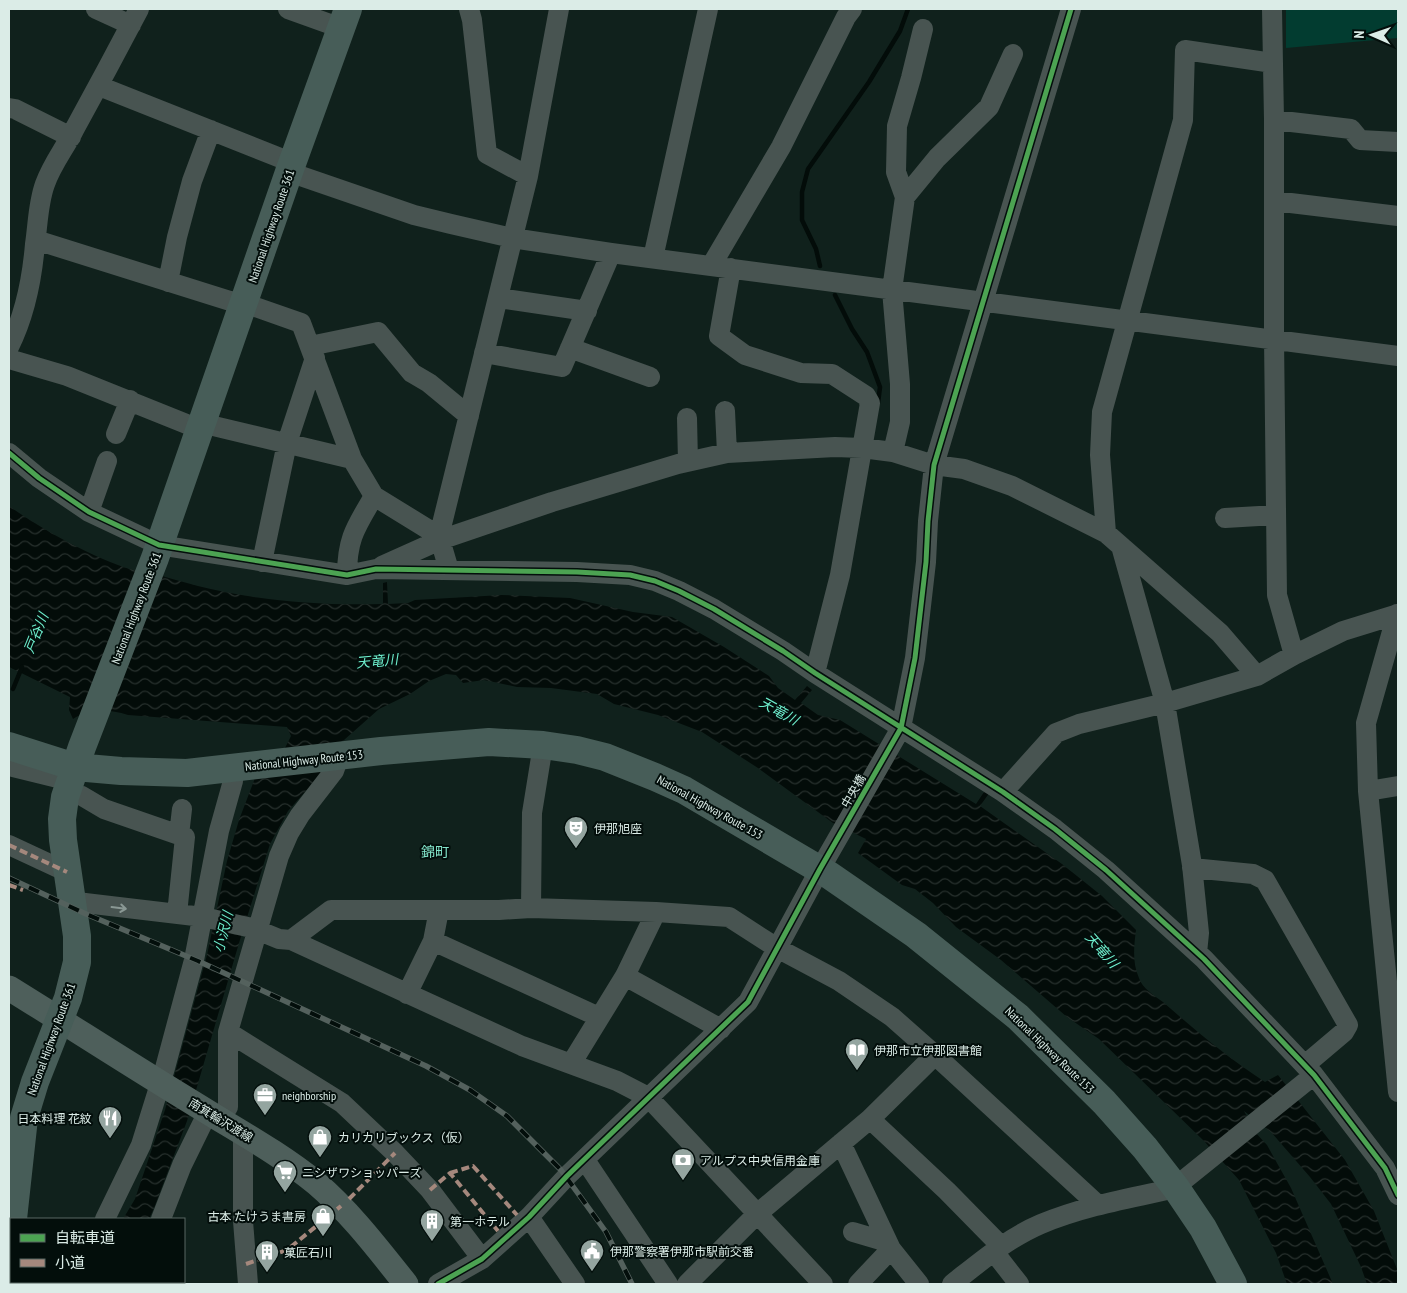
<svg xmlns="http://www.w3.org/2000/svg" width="1407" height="1293" viewBox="0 0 1407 1293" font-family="'PT Sans Narrow','Noto Sans JP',sans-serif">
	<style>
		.pitch { fill: #023c30 }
		.water { fill: url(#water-waves) }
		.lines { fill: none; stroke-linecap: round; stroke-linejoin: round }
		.stream { stroke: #030c09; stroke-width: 4.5 }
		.minor { stroke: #485451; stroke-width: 20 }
		.major { stroke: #4e5f5b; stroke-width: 25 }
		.highway { stroke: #475d58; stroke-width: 28 }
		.rail-casing { stroke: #54615d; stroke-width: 5.5 }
		.rail { stroke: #030e0b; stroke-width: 4; stroke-dasharray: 11; stroke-linecap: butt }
		.quiet { stroke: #a5887d; stroke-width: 4; stroke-dasharray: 8 4; stroke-linecap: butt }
		.cycleway-casing { stroke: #030e0b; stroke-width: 8 }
		.cycleway { stroke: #4ca352; stroke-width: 5 }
		.oneway { stroke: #8a9894 }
		.labels { text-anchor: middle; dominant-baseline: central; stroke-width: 4; stroke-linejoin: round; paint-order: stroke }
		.street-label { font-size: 12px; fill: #dbece7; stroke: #030e0b }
		.poi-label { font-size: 12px; fill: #dbece7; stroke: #030e0b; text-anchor: start }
		.water-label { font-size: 14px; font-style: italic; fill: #6dedcc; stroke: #030e0b }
		.neighbourhood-label { font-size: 14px; fill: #83e4ca; stroke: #030e0b }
	</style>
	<defs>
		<pattern id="water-waves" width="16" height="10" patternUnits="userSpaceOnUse" patternTransform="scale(1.25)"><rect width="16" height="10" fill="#030c09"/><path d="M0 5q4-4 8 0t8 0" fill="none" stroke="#27302d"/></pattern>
	</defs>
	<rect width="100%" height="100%" fill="#10211c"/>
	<!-- pitch -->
	<path class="pitch" d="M1286 9H1398V38L1286 48Z"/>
	<!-- water -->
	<path class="water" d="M9 506C43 530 93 558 133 570 142 573 153 574 162 576 238 599 304 606 383 604V583L387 582 388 604 408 603 415 600 502 595 570 598 633 612 672 617 724 647 769 676 778 688 795 700 807 686 812 690 801 703 818 715 840 720 976 804 986 789 990 792 980 806 1062 864 1102 896 1136 930C1134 946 1132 962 1139 978 1142 988 1155 996 1163 1002 1196 1031 1228 1058 1265 1082L1278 1075 1345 1160 1374 1211 1397 1269 1398 1284H1367L1361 1267 1331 1204 1310 1177 1271 1132 1244 1111 1255 1132 1267 1145 1291 1188 1333 1284H1287L1276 1253 1239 1180 1204 1141 1099 1039 1067 1017 1001 960 956 927 933 903 915 889 902 885 858 853 866 839 833 823 758 768 702 732 658 715 614 704 597 694 551 688 517 687 484 680 463 683 456 675 446 674 429 681 410 694 379 709 344 740 319 776 288 811 270 844 239 943 187 1121 154 1208 149 1219H123L135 1199 165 1110 207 955 227 861 239 820 255 778 283 752 291 736 287 727 128 715C108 709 91 708 73 719L69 710 70 697 9 667Z"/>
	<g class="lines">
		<!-- stream -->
		<path class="stream" d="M820 266 816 249 802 220V192L808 169 869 82 900 31 908 9
			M835 295 852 329 867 352 880 387 878 403
			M13 689 22 667"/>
		<!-- minor -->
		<path class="minor" d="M96 9 131 25
			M288 9 341 28
			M469 9 472 20 487 154 528 176
			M1272 9 1274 120V338L1277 595 1294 655
			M99 86 283 159 289 172 414 215 451 224 512 238 611 253 1398 356
			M9 108 15 109 71 137
			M1274 120 1351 129 1360 140 1398 142
			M905 197 937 158 989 107 1013 54
			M1274 201 1398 216
			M36 240 230 301 244 303 301 323 352 459 374 496 439 536
			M653 258 708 9
			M711 266 781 147 846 17 852 9
			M731 268 719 336 745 355 801 373 832 374 866 396 870 403 840 575 815 673
			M168 282 177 237 192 181 211 130
			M498 298 587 311
			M310 346 378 332 412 373 429 383 469 416
			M9 347C25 315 32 280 35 244 38 224 38 203 45 184 52 164 65 148 74 130 96 90 118 49 139 9
			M570 348 650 377
			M484 353 562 367 611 253
			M9 359 67 376 199 429
			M725 411 727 453
			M687 418 688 462
			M201 423 352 459
			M116 434 130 400
			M893 452 900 422V384L892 290 905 197 896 172 897 126 911 78 923 29
			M9 453 39 478 89 512 159 545 347 575 376 569 577 572 630 575 655 581 679 591 714 609 783 651 815 673 1003 792 1055 829 1106 870 1204 959 1314 1075 1385 1168 1398 1195
			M89 512 107 461
			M1225 518 1276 515
			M1106 533 1100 455 1102 412 1183 120 1185 50 1273 63
			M1121 546 1165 703 1192 865 1199 933 1197 953
			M262 562 287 443 315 358
			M382 566 440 540 552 502 678 464 727 453 835 447 862 448 893 452 934 465 964 469 1012 486 1106 533 1220 633 1257 676
			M449 570 439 536 528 176 559 9
			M347 575C347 538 356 527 374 496
			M1397 614 1366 723 1368 791 1398 1092
			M9 766 70 781
			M1368 791 1398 786
			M1003 792 1056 733 1079 724 1165 703 1257 676 1294 655 1343 631 1398 614
			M82 796 104 809 185 837 177 914
			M179 835 182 809
			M9 845 67 872
			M1192 868 1253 874 1265 880 1348 1025 1344 1032 1305 1065
			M71 900 85 903 203 917 252 928 279 939 291 940 522 1046 617 1081 648 1097 823 1284
			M531 908 532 813 543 745
			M291 940 331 910H499L531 908 656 912 729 917 777 948 839 981 892 1017 935 1055 1098 1205
			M433 941 599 1017
			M625 976 721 1029
			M407 994 433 941 439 910
			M228 1032 342 1103 395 1153 430 1190 482 1259
			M571 1064 625 976 656 912
			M220 1119 228 1107V1032L279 856 289 833 300 815 334 771 339 757
			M870 1119 947 1191 1001 1246
			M243 1132V1221L248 1284
			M841 1143 891 1249 858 1284
			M585 1160 668 1284
			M529 1217 575 1284
			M105 1219 141 1145 165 1068 194 960 219 831 233 781V768
			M161 1219 182 1165 208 1112
			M853 1232 887 1242
			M891 1249 919 1284
			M994 1252 1019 1284
			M74 1284 76 1282
			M128 1284 129 1282
			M438 1284 482 1259 529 1217 567 1176 748 1002 820 869 901 728 915 658 926 562 928 521 934 465 1071 9
			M687 1284 757 1214 870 1119 935 1055
			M952 1284C980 1262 1008 1238 1041 1224 1084 1206 1131 1198 1176 1188L1185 1179 1314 1075"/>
		<!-- major -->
		<path class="major" d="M9 988C72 1027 135 1068 198 1106 238 1131 279 1153 316 1183 350 1212 378 1249 406 1284"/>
		<!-- highway -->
		<path class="highway" d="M9 746 75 767 121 771 187 773 381 751 489 742 543 745 577 750 605 757 655 777 684 790 829 875 916 935 1018 1017 1104 1102 1145 1148 1176 1188 1203 1228 1233 1284
			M13 1219 24 1118 35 1082 68 998 77 962V936L63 840 62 819 65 797 82 747 155 558 289 172 348 9
			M11 1238V1270"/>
		<!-- rail casing -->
		<g class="rail-casing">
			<path id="rail" d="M9 878 86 914 198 961 426 1066 470 1090 507 1116 561 1170 606 1232 632 1284"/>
		</g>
		<!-- rail -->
		<use href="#rail" class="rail"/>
		<!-- quiet -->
		<path class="quiet" d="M9 845 67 872
			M9 885 23 890
			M450 1173 473 1166 517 1215
			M430 1190 450 1173 498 1231
			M349 1199 395 1153
			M246 1264 287 1250 341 1206"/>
		<!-- cycleway casing -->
		<g class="cycleway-casing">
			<path id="cycleway" d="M9 453 39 478 89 512 159 545 347 575 376 569 577 572 630 575 655 581 679 591 714 609 783 651 815 673 1003 792 1055 829 1106 870 1204 959 1314 1075 1385 1168 1398 1195
				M438 1284 482 1259 529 1217 567 1176 748 1002 820 869 901 728 915 658 926 562 928 521 934 465 1071 9"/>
		</g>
		<!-- cycleway -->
		<use href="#cycleway" class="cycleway"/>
	</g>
	<!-- one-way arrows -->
	<defs><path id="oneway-shaft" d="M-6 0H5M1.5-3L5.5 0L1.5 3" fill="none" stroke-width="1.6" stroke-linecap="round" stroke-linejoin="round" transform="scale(1.25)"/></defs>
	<use class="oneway" href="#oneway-shaft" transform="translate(119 908) rotate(7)"/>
	<!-- icons -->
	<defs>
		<g id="theatre-pin" transform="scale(1.25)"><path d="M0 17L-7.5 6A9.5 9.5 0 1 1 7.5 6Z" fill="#94a5a0" stroke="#030e0b"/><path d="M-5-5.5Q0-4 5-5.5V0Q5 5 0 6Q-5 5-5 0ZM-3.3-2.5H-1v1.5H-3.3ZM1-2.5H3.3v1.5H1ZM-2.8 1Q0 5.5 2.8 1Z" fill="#fff"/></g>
		<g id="library-pin" transform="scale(1.25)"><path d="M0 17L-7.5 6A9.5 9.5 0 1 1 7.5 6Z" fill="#94a5a0" stroke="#030e0b"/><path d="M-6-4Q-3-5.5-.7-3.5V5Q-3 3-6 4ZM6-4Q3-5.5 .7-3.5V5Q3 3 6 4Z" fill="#fff"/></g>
		<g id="office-pin" transform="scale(1.25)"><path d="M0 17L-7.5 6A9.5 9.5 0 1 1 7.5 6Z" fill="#94a5a0" stroke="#030e0b"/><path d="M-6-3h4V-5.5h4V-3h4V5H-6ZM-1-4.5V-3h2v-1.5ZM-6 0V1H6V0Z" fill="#fff"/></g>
		<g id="restaurant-pin" transform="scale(1.25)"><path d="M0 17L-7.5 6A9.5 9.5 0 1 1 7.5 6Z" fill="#94a5a0" stroke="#030e0b"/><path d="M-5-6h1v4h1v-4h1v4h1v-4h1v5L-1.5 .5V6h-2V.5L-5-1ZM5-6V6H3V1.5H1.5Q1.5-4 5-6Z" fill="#fff"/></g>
		<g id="shop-pin" transform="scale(1.25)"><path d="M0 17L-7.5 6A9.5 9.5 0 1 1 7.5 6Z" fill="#94a5a0" stroke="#030e0b"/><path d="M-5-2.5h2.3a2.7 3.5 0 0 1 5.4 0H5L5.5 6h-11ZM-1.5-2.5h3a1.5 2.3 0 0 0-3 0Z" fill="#fff"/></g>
		<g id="bank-pin" transform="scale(1.25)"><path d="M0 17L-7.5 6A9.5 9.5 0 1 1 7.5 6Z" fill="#94a5a0" stroke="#030e0b"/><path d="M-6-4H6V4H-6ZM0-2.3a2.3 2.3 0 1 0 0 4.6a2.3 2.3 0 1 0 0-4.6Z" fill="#fff"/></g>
		<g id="supermarket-pin" transform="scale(1.25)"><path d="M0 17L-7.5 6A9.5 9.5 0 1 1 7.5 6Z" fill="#94a5a0" stroke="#030e0b"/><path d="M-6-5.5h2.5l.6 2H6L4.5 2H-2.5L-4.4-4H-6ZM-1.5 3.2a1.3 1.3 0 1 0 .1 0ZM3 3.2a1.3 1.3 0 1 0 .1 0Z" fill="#fff"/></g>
		<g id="building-pin" transform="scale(1.25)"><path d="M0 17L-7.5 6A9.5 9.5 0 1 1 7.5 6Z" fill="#94a5a0" stroke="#030e0b"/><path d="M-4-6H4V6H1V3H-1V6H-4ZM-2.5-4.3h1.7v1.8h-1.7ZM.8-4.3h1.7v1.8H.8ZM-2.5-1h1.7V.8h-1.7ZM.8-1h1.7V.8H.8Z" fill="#fff"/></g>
		<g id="civic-pin" transform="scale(1.25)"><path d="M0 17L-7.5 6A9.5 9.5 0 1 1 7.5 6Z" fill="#94a5a0" stroke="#030e0b"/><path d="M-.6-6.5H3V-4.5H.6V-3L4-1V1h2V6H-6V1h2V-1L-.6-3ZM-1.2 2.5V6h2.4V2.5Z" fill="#fff"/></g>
	</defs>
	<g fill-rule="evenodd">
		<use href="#theatre-pin" x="576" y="828"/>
		<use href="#library-pin" x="857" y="1050"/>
		<use href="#office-pin" x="265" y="1095"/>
		<use href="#restaurant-pin" x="110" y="1118"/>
		<use href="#shop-pin" x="320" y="1137"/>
		<use href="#bank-pin" x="683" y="1160"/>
		<use href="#supermarket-pin" x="285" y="1172"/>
		<use href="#shop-pin" x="323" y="1216"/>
		<use href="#building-pin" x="432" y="1221"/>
		<use href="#civic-pin" x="592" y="1251"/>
		<use href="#building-pin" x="267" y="1252"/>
	</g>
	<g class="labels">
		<!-- street labels -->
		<g class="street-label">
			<text transform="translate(271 226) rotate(-71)">National Highway Route 361</text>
			<text transform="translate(136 608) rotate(-69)">National Highway Route 361</text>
			<text transform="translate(304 760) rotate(-6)">National Highway Route 153</text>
			<text transform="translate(853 791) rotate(-60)">中央橋</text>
			<text transform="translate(710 807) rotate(29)">National Highway Route 153</text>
			<text transform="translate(51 1039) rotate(-70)">National Highway Route 361</text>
			<text transform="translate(1050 1050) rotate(44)">National Highway Route 153</text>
			<text transform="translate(221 1120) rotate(31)">南箕輪沢渡線</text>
		</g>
		<!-- poi labels -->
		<g class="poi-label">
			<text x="594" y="828">伊那旭座</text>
			<text x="874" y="1050">伊那市立伊那図書館</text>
			<text x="282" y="1095">neighborship</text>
			<text x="92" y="1118" text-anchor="end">日本料理 花紋</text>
			<text x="338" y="1137">カリカリブックス（仮）</text>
			<text x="700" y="1160">アルプス中央信用金庫</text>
			<text x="302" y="1172">ニシザワショッパーズ</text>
			<text x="306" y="1216" text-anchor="end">古本 たけうま書房</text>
			<text x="450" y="1221">第一ホテル</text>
			<text x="610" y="1251">伊那警察署伊那市駅前交番</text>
			<text x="284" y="1252">菓匠石川</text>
		</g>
		<!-- water labels -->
		<g class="water-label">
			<text transform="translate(36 633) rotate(-68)">戸谷川</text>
			<text transform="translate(377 661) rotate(-5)">天竜川</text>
			<text transform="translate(779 711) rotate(29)">天竜川</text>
			<text transform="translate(223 932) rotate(-76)">小沢川</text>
			<text transform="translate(1102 950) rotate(49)">天竜川</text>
		</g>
		<!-- neighbourhood labels -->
		<g class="neighbourhood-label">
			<text x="435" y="852">錦町</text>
		</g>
	</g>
	<!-- border -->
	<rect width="1407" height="1293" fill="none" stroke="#dbece7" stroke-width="20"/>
	<!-- legend -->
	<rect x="10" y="1218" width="175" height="65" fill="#030e0b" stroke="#596763"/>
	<rect x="20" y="1234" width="25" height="8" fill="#4ca352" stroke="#596763"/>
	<text x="55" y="1243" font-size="15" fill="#dbece7">自転車道</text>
	<rect x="20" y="1259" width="25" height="8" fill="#a5887d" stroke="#596763"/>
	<text x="55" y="1268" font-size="15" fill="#dbece7">小道</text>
	<!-- north arrow -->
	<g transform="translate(1372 35) rotate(272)" stroke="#030e0b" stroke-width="4" paint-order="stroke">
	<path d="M0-4L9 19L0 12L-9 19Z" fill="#dbece7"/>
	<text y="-8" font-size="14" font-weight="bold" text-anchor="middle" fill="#dbece7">N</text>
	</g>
</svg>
